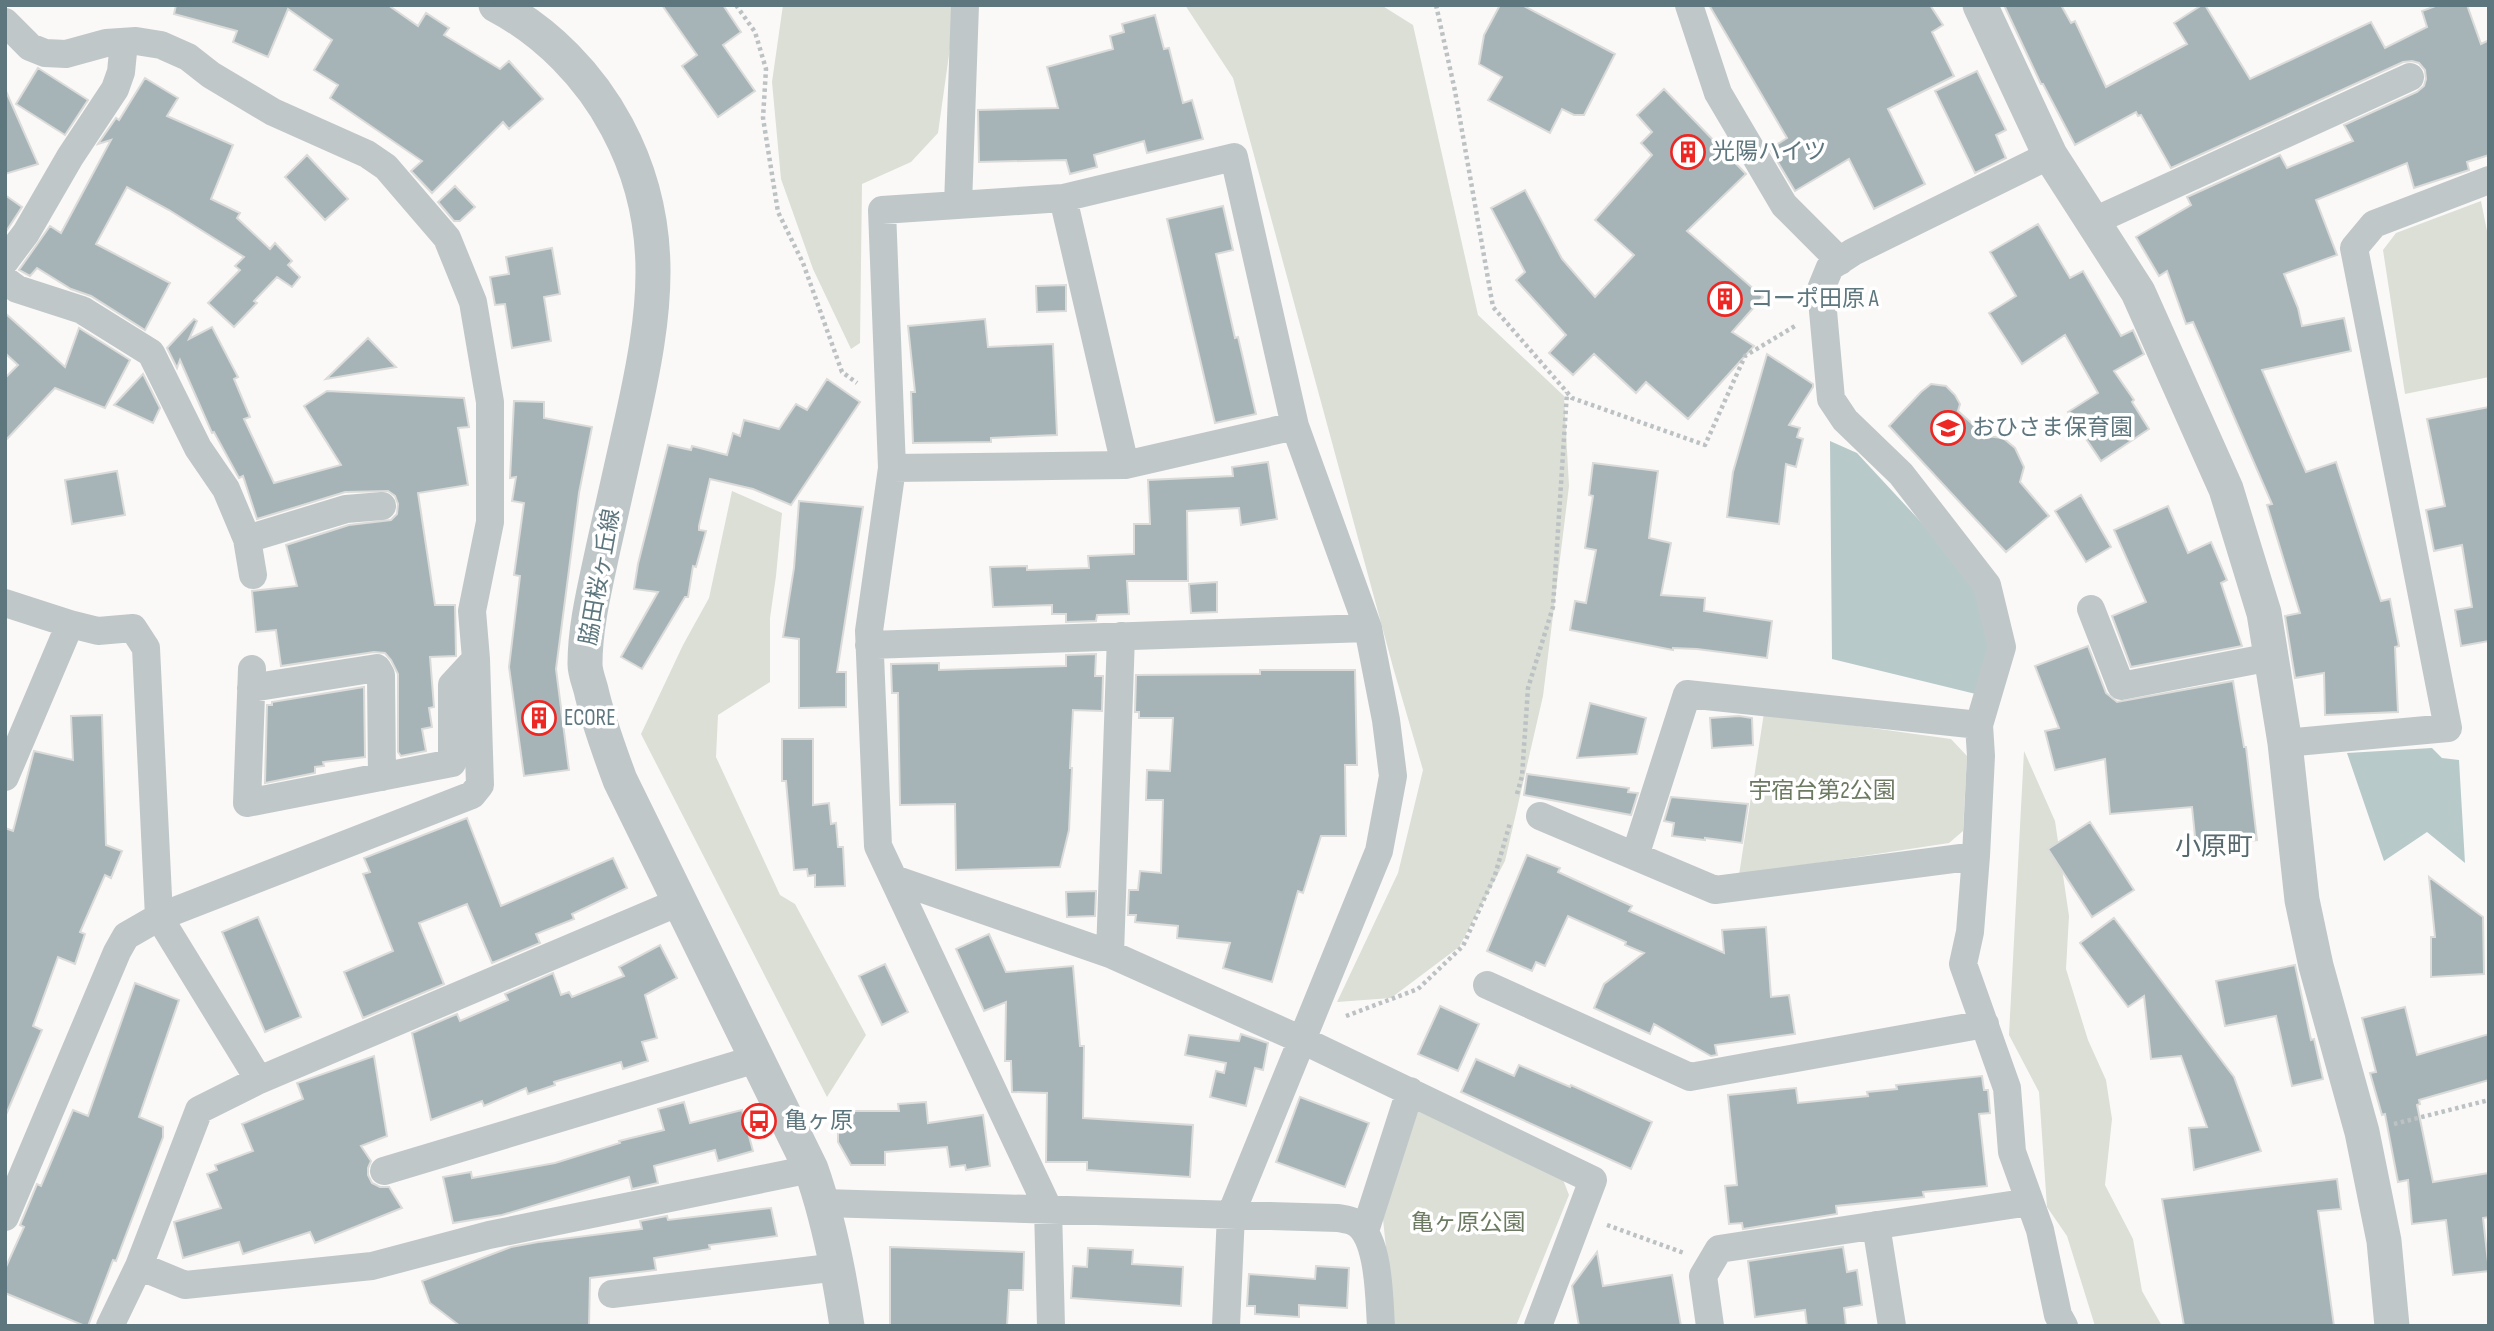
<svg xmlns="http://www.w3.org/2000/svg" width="2494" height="1331" viewBox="0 0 2494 1331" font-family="'Sofia Sans Condensed','Noto Sans JP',sans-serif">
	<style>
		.green { fill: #dbdfd6 }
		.water { fill: #b8c9ca }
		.building { fill: #a6b4b7; stroke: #dbdbd9; stroke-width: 2 }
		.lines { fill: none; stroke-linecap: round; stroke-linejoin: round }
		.path { stroke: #bcc1c3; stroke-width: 4.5; stroke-dasharray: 3.5 3.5; stroke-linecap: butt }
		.minor { stroke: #c0c7c9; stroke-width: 28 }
		.tertiary { stroke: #c0c7c9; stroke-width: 35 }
		.labels { text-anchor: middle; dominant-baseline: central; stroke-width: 7; stroke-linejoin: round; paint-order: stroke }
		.poi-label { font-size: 23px; fill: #5e777e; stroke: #fff; text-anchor: start }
		.street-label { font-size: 23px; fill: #5e777e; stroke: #fff }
		.park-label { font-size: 23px; fill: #6c7a62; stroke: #fff }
		.quarter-label { font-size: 26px; fill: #55696e; stroke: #fff }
	</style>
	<rect width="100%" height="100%" fill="#faf9f7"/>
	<!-- green -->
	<path class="green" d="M783 5H956L938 133 911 162 862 184 860 343 851 349 813 269 781 179 772 82Z
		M1185 5H1381L1413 25 1478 315 1564 396 1569 486 1543 696 1505 861 1459 947 1391 998 1337 1002 1398 873 1423 770 1393 667 1233 78Z
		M2481 201 2489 241V377L2405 394 2383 250 2396 233Z
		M732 491 782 513 776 576 770 618V682L718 715 716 757 780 895 795 904 866 1035 827 1097 641 734 683 645 709 598Z
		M1764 713 1951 739 1967 756 1963 831 1949 843 1739 875Z
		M2024 751 2055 821 2069 916 2066 969 2088 1040 2106 1080 2112 1119 2105 1185 2133 1239 2142 1291 2162 1326H2095L2067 1236 2047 1207 2039 1092 2009 1035Z
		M1427 1109 1560 1172 1569 1195 1516 1326H1394L1383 1219 1415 1112Z"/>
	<!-- water -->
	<path class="water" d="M1830 441 1857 453 1958 562 1988 605 1995 663 1984 696 1832 659Z
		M2432 748 2442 758 2459 760 2465 863 2427 832 2384 861 2347 753Z"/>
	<!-- building -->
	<path class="building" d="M176 5H388L418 26 426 13 449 28 444 35 500 69 509 61 543 99 509 129 503 122 432 193 411 171 422 161 330 98 338 85 314 70 332 40 288 9 268 57 233 42 237 31 174 14Z
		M662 5H723L741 32 723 45 755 91 718 117 682 66 697 55Z
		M1500 5H1522L1615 54 1584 115H1574L1562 109 1550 133 1488 100 1502 77 1479 64 1484 35Z
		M1709 5H1930L1943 25 1932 32 1954 76 1888 109 1925 184 1874 209 1849 159 1795 191 1770 149 1787 138Z
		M2004 5H2061L2071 23 2075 21 2106 87 2187 44 2174 23 2202 5H2205L2250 79 2371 22 2385 48 2427 27 2422 11 2438 5H2467L2481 44 2489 40V155L2467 162 2469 170 2414 188 2407 163 2316 200 2337 255 2284 274 2298 308 2302 326 2344 318 2351 351 2262 370 2306 472 2336 462 2381 601 2390 599 2399 646 2395 647 2398 712 2325 715 2324 673 2295 678 2285 616 2300 613 2267 505 2272 504 2193 322 2186 324 2167 271 2159 276 2136 237 2191 205 2187 197 2280 155 2287 168 2353 141 2344 125 2417 92 2424 86 2426 79 2425 70 2419 63 2412 61 2403 62 2171 168 2141 115 2138 116 2136 112 2075 145 2043 84H2041Z
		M1155 15 1164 49 1169 48 1183 103 1192 100 1203 139 1147 153 1144 141 1094 155 1097 167 1070 174 1066 160 979 162 978 110 1058 108 1047 67 1113 49 1110 36 1124 32 1122 24Z
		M38 68 88 100 65 135 16 104Z
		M1977 71 2006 130 1996 135 2006 158 1975 173 1935 91Z
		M145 78 178 98 167 116 233 145 211 199 240 213 237 218 270 249 275 243 292 261 288 265 300 277 292 287 277 277 254 301 257 303 234 327 208 303 240 270 235 266 244 257 169 210 127 187 96 244 170 283 145 330 91 296 71 289 37 268 30 276 19 270 50 226 61 233 111 140 98 144 116 118 119 120Z
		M5 89 38 164 5 174Z
		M1664 89 1746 174 1687 231 1763 297 1732 332 1754 346 1688 419 1646 382 1636 393 1594 354 1573 375 1549 353 1566 335 1516 280 1525 272 1491 208 1525 190 1562 259 1595 297 1634 255 1595 220 1652 155 1641 143 1652 132 1637 115Z
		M307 155 348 199 325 220 285 177Z
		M455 186 475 207 460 221H454L438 202Z
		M5 195 22 207 5 233Z
		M1223 206 1233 250 1216 254 1235 338 1238 337 1256 414 1215 423 1167 219Z
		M2038 224 2070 278 2083 271 2121 336 2133 330 2144 354 2114 371 2134 400 2132 402 2149 429 2101 461 2068 412 2098 393 2065 335 2022 364 1989 313 2016 296 1990 252Z
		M552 248 560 294 544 297 551 341 512 348 505 304 495 305 490 277 509 274 506 257Z
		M1066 285V311L1037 312 1036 286Z
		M5 313 65 367 79 328 130 360 105 408 55 388 5 441V378L18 365 5 353Z
		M194 319 197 321 189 339 212 327 238 377 234 379 250 417 244 419 274 483 341 465 304 406 327 391 464 398 469 427 458 428 468 485 418 493 435 605H455L456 656 430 657 434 707 429 708 432 727 422 729 426 751 401 756 398 752V674L391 660 385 653 374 652 281 666 276 630 256 632 252 591 297 586 286 545 349 525 391 520 397 514 398 504 395 496 388 491 345 492 257 519 243 476 239 478 214 432 212 433 180 360 177 368 167 348Z
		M985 319 988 347 1053 344 1057 435 991 438V442L913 443 911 392H915L908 326Z
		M368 338 396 367 326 379Z
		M1767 354 1813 384V387L1789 425 1800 428 1797 437 1803 439 1796 467 1786 464 1779 524 1727 517 1733 472Z
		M143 374 160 408 153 423 114 405Z
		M827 379 860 402 791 505 753 489 710 479 699 526V530L706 531 696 567 693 566 688 597H685L642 669 621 657 658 592 634 589 638 564 668 445 691 450 692 446 727 455 733 433 740 436 744 420 779 429 796 404 807 410Z
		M1931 384 1946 386 1955 395 1960 404 1958 411 1986 436 2003 438 2015 448 2024 467 2020 482 2049 516 2006 552 1889 426 1921 392Z
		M514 401 544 402V418L592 427 579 493 556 669 569 770 524 776 509 667 520 576 514 575 524 503 512 501 516 477 510 478Z
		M2489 407V641L2461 646 2455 610 2472 607 2462 545 2434 551 2426 510 2445 506 2427 419Z
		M1268 462 1277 519 1241 525 1239 508 1187 511 1188 581H1127L1129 614 1097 615 1096 621 1066 622V614H1052V605L993 607 990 567 1027 566V570L1089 568 1088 556 1134 554V524H1150L1148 480 1233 476 1232 467Z
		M1593 463 1658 471 1649 538 1671 543 1661 595 1705 598 1704 611 1772 621 1767 658 1697 649 1673 648V650L1570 630 1575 601 1586 603 1596 550 1585 548 1593 496 1589 495Z
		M117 471 125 515 72 524 65 480Z
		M2081 495 2111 547 2086 562 2055 511Z
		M799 501 863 507 837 672H846V707L799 708V639L783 637 794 568Z
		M2168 506 2188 553 2211 542 2227 580 2221 583 2242 646 2131 667 2112 616 2146 602 2114 530Z
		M1217 582V612L1191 613 1189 584Z
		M2088 646 2106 693 2117 702 2233 681 2244 747H2246L2257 840 2196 846 2192 807 2110 814 2105 759 2055 770 2045 731 2059 728 2035 666Z
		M1096 654 1095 676H1103L1102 711 1073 710 1070 768H1072L1069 830 1060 867 956 870 955 804 900 805 898 693H892L891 664 939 663V670L1066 666V655Z
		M1260 670H1355L1357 765H1345L1346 836H1321L1303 893 1298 891 1272 982 1223 968 1230 943 1177 938 1178 926 1135 922 1136 915H1128L1129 890H1138L1140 871 1161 873 1163 800H1146L1147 770 1170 771 1173 718H1139V712H1135L1136 675 1260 674Z
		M364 687 365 757 323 762 324 766 315 767V773L265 783 267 705H272V702Z
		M1590 703 1646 718 1637 754 1577 758Z
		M102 715 106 845 122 851 111 878 105 875 80 932 85 934 75 964 58 957 33 1026 42 1030 5 1117V828L13 831 34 751 73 760 71 716Z
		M1739 716 1752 718 1753 745 1712 748 1710 718Z
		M782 739H813V805L829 803 831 824 836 823 838 847H843L845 886 815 887V875L808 876 807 869 794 870 786 781H782Z
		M1527 774 1629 788 1628 792 1638 793 1631 815 1524 795Z
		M1671 797 1748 804 1742 843 1705 838V840L1672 836 1674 823 1664 821Z
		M467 818 501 906 613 858 627 888 572 914 574 919 536 934 540 943 492 963 467 904 419 923 444 984 363 1018 344 972 393 951 363 874 370 872 364 858Z
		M2090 822 2134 890 2092 917 2048 849Z
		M1527 855 1560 868 1558 872 1632 906 1629 911 1724 953 1722 930 1766 927 1771 997 1789 995 1795 1034 1715 1045 1717 1055 1711 1056 1654 1024 1650 1034 1594 1008 1604 984 1644 953 1625 945 1626 942 1568 916 1545 966 1536 962 1532 971 1487 951Z
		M2429 877 2483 917 2484 974 2431 977V937H2435Z
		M1096 891 1095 916 1067 917 1066 892Z
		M258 917 301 1017 265 1032 222 932Z
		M2114 918 2234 1077 2261 1151 2194 1170 2189 1128 2207 1127 2181 1056 2151 1059 2144 996 2128 1007 2080 943Z
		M989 934 1006 972 1073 966 1080 1046H1084L1083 1118 1193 1125 1190 1177 1087 1170V1162H1046L1047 1093 1012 1092 1011 1061H1005L1006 1002 984 1011 956 949Z
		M660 945 677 978 645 995 657 1038 642 1042 648 1061 623 1069 621 1062 554 1082 555 1085 528 1094 526 1088 484 1106 482 1101 431 1120 412 1033 457 1014 460 1021 508 1000 505 994 553 973 561 995 569 992 572 997 624 976 619 967Z
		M885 964 908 1012 882 1025 859 976Z
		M2295 965 2311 1040 2314 1039 2323 1079 2292 1086 2276 1016 2225 1026 2216 981Z
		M135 983 179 1000 139 1117 163 1127V1137L116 1261 113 1260 88 1326H85L5 1293V1269L24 1227 20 1225 37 1184 41 1186 73 1110 88 1116Z
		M1440 1006 1479 1024 1458 1071 1418 1054Z
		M2405 1007 2417 1055 2489 1034V1080L2419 1100 2420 1104 2417 1105 2433 1182 2489 1173V1217L2483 1218 2489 1271 2453 1275 2446 1220 2412 1224 2408 1180 2398 1182 2385 1114 2382 1115 2370 1073 2376 1072 2362 1018Z
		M1241 1034 1268 1043 1263 1070 1255 1068 1246 1106 1210 1097 1216 1071 1224 1073 1226 1063 1185 1055 1189 1035 1239 1041Z
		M374 1056 387 1136 361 1146 371 1161 368 1168V1175L372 1183 380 1187H389L402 1208 315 1243 310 1232 243 1254 239 1242 183 1258 174 1222 221 1208 207 1174 217 1170 215 1165 253 1151 242 1124 303 1099 297 1083Z
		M1476 1059 1514 1076 1519 1065 1570 1087 1571 1085 1652 1122 1631 1169 1461 1092Z
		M1982 1076 1984 1090H1988L1990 1113 1979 1114 1987 1186 1923 1192 1924 1197 1836 1206 1837 1214 1743 1229 1742 1223 1729 1224 1725 1186 1737 1185 1728 1095 1796 1088 1798 1103 1868 1096 1867 1092 1897 1089 1896 1085Z
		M1300 1097 1369 1123 1345 1187 1276 1162Z
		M684 1102 690 1123 742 1110 753 1151 718 1161 715 1150 654 1166 658 1183 632 1189 629 1177 502 1215 453 1223 443 1177 471 1172 472 1178 555 1163 620 1143 619 1141 664 1130 658 1109Z
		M926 1102 928 1123 983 1115 990 1166 966 1170 965 1165 950 1167 947 1147 885 1152V1165H851L838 1142V1111H899L898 1104Z
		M2337 1179 2341 1209 2318 1211 2334 1326H2184L2162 1199Z
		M771 1208 777 1236 709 1245 710 1249 654 1258 656 1270 590 1278 589 1326H460L430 1303 422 1281 511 1247 538 1242 642 1229 640 1221 667 1216 668 1220Z
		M890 1247 1024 1252 1023 1290H1009L1007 1326H890Z
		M1843 1247 1847 1272 1857 1270 1862 1305 1844 1308 1846 1326H1807L1805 1310 1755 1317 1748 1261Z
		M1088 1248 1133 1250 1132 1264 1183 1267 1181 1306 1071 1298 1073 1266 1087 1267Z
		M1597 1252 1603 1286 1672 1275 1681 1326H1579L1572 1286Z
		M1316 1266 1349 1268 1347 1308 1299 1305V1317L1255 1314V1306H1247L1249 1274 1315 1279Z"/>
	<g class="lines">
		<!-- path -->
		<path class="path" d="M736 5 755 32 766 69 763 118 778 212 803 263 842 372 857 383
			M1436 5 1455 91 1493 307 1572 398 1705 445 1745 356 1795 326
			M1517 794 1522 776 1528 688 1553 607 1567 392
			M1346 1016 1418 989 1463 946 1495 875 1510 823
			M2394 1124 2489 1100
			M1607 1225 1684 1253"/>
		<!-- minor -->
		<path class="minor" d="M1689 5 1718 93 1784 205 1840 261
			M5 22 30 47 45 53 66 54 106 43 136 41 161 45 188 57 211 75 273 112 367 154 386 167 447 238 473 302 490 402V522L472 611 476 659 480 785 472 795 159 917 126 936 117 952 5 1217
			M2050 155 1853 252 1830 267 1821 289 1831 399 1845 420 1901 474 1987 585 2002 647 1979 725 1981 756 1976 856 1970 932 1963 964 2007 1088 2012 1152 2040 1230 2058 1315 2064 1326
			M1063 198 1125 465
			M958 205 965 5
			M2092 222 2410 77
			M5 261 26 233 70 157 115 89 121 72 124 42
			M5 280 17 289 82 310 151 353 198 448 226 489 247 539 253 575
			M892 468 1125 465 1295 426
			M247 539 346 509 382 506
			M5 603 70 624 98 631 133 628 146 648 159 917 259 1080
			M2091 609 2121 686 2271 657
			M869 645 1368 628
			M252 669 247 803 452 763V685L476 659
			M251 688 377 668 381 675 382 777
			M2285 743 2448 728 2354 248 2374 224 2489 180
			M5 777 70 624
			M1540 816 1715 890 1976 856
			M1635 856 1687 694 1979 725
			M894 879 1110 954 1302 1040 1593 1180 1538 1326
			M1110 954 1121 636
			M1487 985 1690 1077 1985 1024
			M384 1171 756 1059
			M823 1203 1338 1218C1343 1219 1350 1220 1354 1222 1380 1235 1379 1300 1381 1326
			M1876 1225 1892 1326
			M1365 1231 1410 1091
			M139 1266 185 1285 372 1266 489 1235 811 1169
			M612 1294 838 1267
			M110 1326 139 1266 199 1110 259 1080 679 902
			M1051 1326 1048 1208 878 846 869 631 892 468 882 210 1063 198 1234 157 1295 426 1368 628 1386 720 1393 776 1379 851 1231 1214 1226 1326
			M1710 1326 1703 1276 1719 1249 2030 1202"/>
		<!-- tertiary -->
		<path class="tertiary" d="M496 5C547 32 590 76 617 127 670 226 655 316 632 420 622 463 613 506 603 549 595 587 585 626 585 664 585 673 589 682 591 690 598 721 609 750 620 780L811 1169C829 1220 839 1272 847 1326
			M1980 5 2050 155 2138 292 2226 489 2264 613 2285 743 2302 900 2316 966 2362 1132 2384 1241 2392 1326"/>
	</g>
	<!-- icons -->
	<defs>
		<g id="building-ring" transform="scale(1.75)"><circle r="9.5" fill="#fff" stroke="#ed2723" stroke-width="1.5"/><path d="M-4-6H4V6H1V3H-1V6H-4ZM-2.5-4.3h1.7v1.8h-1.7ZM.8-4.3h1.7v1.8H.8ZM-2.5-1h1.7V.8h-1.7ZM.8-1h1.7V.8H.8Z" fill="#ed2723"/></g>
		<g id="school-ring" transform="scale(1.75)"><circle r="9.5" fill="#fff" stroke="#ed2723" stroke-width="1.5"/><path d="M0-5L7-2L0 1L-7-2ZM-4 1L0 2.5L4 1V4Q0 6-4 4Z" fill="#ed2723"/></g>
		<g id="bus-ring" transform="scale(1.75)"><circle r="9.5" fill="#fff" stroke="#ed2723" stroke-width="1.5"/><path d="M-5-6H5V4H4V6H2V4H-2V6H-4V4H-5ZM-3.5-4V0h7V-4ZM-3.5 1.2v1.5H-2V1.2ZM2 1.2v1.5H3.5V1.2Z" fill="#ed2723"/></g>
	</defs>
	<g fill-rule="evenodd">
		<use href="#building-ring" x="1688" y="152"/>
		<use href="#building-ring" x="1725" y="299"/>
		<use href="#school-ring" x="1948" y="428"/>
		<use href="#building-ring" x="539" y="718"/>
		<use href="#bus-ring" x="759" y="1121"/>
	</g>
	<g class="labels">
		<!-- poi labels -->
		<g class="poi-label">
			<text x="1712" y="152">光陽ハイツ</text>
			<text x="1750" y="299">コーポ田原 A</text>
			<text x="1972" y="428">おひさま保育園</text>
			<text x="564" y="718">ECORE</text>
			<text x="784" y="1121">亀ヶ原</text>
		</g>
		<!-- street labels -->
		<g class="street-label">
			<text transform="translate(600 577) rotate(-80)">脇田桜ヶ丘線</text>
		</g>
		<!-- park labels -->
		<g class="park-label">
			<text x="1822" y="791">宇宿台第2公園</text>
			<text x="1468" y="1223">亀ヶ原公園</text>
		</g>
		<!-- quarter labels -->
		<g class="quarter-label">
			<text x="2214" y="847">小原町</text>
		</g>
	</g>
	<!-- border -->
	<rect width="2494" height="1331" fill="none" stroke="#5e777e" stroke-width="14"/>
</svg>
